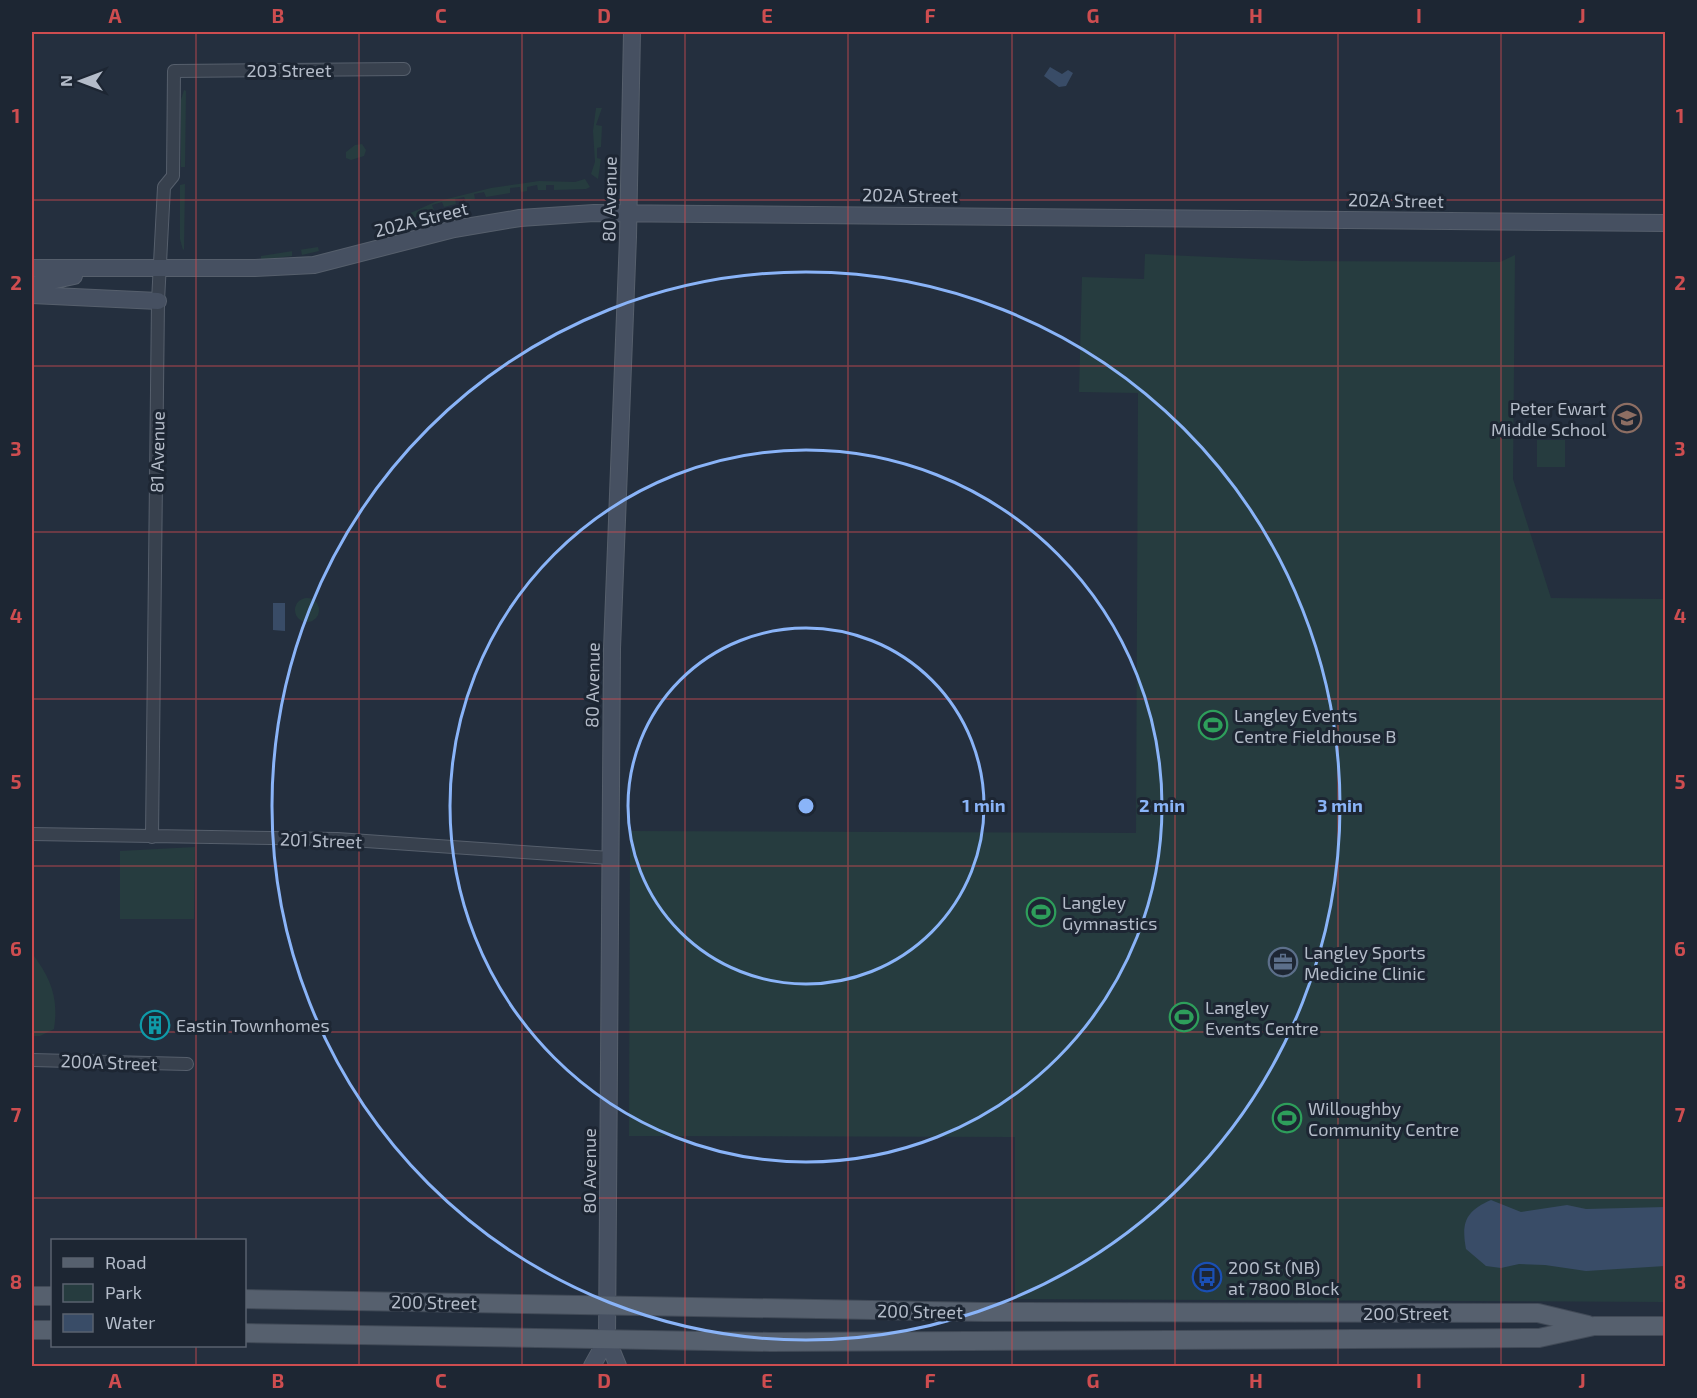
<svg xmlns="http://www.w3.org/2000/svg" width="1697" height="1398" viewBox="0 0 1697 1398" font-family="'Exo 2',sans-serif">
	<style>
		.green { fill: #263c3f }
		.water { fill: #394c67 }
		.lines { fill: none; stroke-linecap: round; stroke-linejoin: round }
		.street-casing { stroke: #565f6c; stroke-width: 14 }
		.secondary-casing { stroke: #565f6c; stroke-width: 18 }
		.primary-casing { stroke: #414a57; stroke-width: 20 }
		.street { stroke: #38414e; stroke-width: 12 }
		.secondary { stroke: #465061; stroke-width: 16 }
		.primary { stroke: #56606e; stroke-width: 18 }
		.grid { fill: none; stroke: #ce4d50; stroke-width: 1.5; stroke-opacity: 0.55 }
		.ring { fill: none; stroke: #8ab4f8; stroke-width: 3 }
		.labels { text-anchor: middle; dominant-baseline: central; stroke-width: 6; stroke-linejoin: round; paint-order: stroke }
		.street-label { font-size: 18px; fill: #b4bcc9; stroke: #1d2633 }
		.poi-label { font-size: 18px; fill: #b4bcc9; stroke: #1d2633; text-anchor: start }
		.centre { fill: #8ab4f8; stroke: #1d2633; stroke-width: 3 }
		.ring-label { font-size: 18px; text-anchor: middle; font-weight: bold; fill: #8ab4f8; stroke: #1d2633; stroke-width: 6; stroke-linejoin: round; paint-order: stroke }
		.neatline { fill: none; stroke: #ce4d50; stroke-width: 2 }
		.grid-label { font-size: 20px; text-anchor: middle; font-weight: bold; fill: #ce4d50 }
	</style>
	<rect width="100%" height="100%" fill="#242f3e"/>
	<!-- green -->
	<path class="green" d="M184 90 186 91 185 167H181V100Z
		M596 108H602L596 125 602 126 601 147 597 148V158L601 159 598 179 591 174 595 162 593 131Z
		M362 144 366 150 364 156 351 160 346 158V152L355 145Z
		M585 179 590 187 586 189 554 190V185H546V190H538L537 185 527 187V191L521 192 520 187 510 188V193L486 197 484 192 474 194 475 199 466 201 464 197 455 199 456 204 444 207 442 202 432 205 434 210 407 220 406 215 435 202 491 188 539 181 575 182Z
		M185 184 184 249 183 250 180 239V185Z
		M318 247 319 251 302 255 301 250 292 251V256L261 260V256Z
		M1145 254 1303 261 1500 262 1515 255 1513 479 1551 598 1665 599V1302L1015 1299V1137L629 1136 630 831 1136 833 1138 393 1079 392 1082 277 1144 279Z
		M1537 440H1565V467H1537Z
		M295 610a12 12 0 1 1 24 0a12 12 0 1 1-24 0Z
		M195 847 194 919H120V851Z
		M32 953C50 978 59 996 54 1029L40 1036H32Z"/>
	<!-- water -->
	<path class="water" d="M1050 67 1062 74 1068 70 1073 73 1066 86 1059 87 1044 76Z
		M273 603H285V631L273 630Z
		M1491 1200 1521 1212 1567 1205 1586 1209 1665 1207V1266L1586 1271 1545 1265 1519 1264 1501 1268 1486 1266 1466 1249C1461 1222 1466 1211 1491 1200Z"/>
	<g class="lines">
		<!-- street casing -->
		<g class="street-casing">
			<path id="street" d="M32 834 337 839 610 858
				M152 837 158 301 164 187 173 176 174 71 404 69
				M32 1060 187 1064"/>
		</g>
		<!-- secondary casing -->
		<g class="secondary-casing">
			<path id="secondary" d="M32 268H255L314 265 454 229 520 218 594 213 1666 223
				M32 285 74 276
				M32 295 158 301
				M592 1366 607 1339
				M618 1366 607 1339 612 649 628 237 632 32"/>
		</g>
		<!-- primary casing -->
		<g class="primary-casing">
			<path id="primary" d="M32 1296H52
				M244 1299 983 1312 1538 1313 1588 1325
				M32 1330H52
				M244 1333 770 1342 1539 1338 1594 1326H1666"/>
		</g>
		<!-- street -->
		<use href="#street" class="street"/>
		<!-- secondary -->
		<use href="#secondary" class="secondary"/>
		<!-- primary -->
		<use href="#primary" class="primary"/>
	</g>
	<!-- grid -->
	<path class="grid" d="M196 32V1240M359 32V1366M522 32V1366M685 32V1366M848 32V1366M1012 32V1366M1175 32V1366M1338 32V1366M1501 32V1366M32 200H1666M32 366H1666M32 532H1666M32 699H1666M32 866H1666M32 1032H1666M32 1198H1666M196 1346V1366"/>
	<!-- distance rings -->
	<g class="ring">
		<circle cx="806" cy="806" r="178"/>
		<circle cx="806" cy="806" r="356"/>
		<circle cx="806" cy="806" r="534"/>
	</g>
	<!-- icons -->
	<defs>
		<g id="school-ring" transform="scale(1.5)"><circle r="9.5" fill="#1d2633" stroke="#8d6e63" stroke-width="1.5"/><path d="M0-5L7-2L0 1L-7-2ZM-4 1L0 2.5L4 1V4Q0 6-4 4Z" fill="#8d6e63"/></g>
		<g id="stadium-ring" transform="scale(1.5)"><circle r="9.5" fill="#1d2633" stroke="#2e9e5b" stroke-width="1.5"/><path d="M0-5a6.5 5 0 1 0 0 10a6.5 5 0 1 0 0-10ZM-3.5-1.8h7v3.6h-7Z" fill="#2e9e5b"/></g>
		<g id="office-ring" transform="scale(1.5)"><circle r="9.5" fill="#1d2633" stroke="#5c6f8a" stroke-width="1.5"/><path d="M-6-3h4V-5.5h4V-3h4V5H-6ZM-1-4.5V-3h2v-1.5ZM-6 0V1H6V0Z" fill="#5c6f8a"/></g>
		<g id="building-ring" transform="scale(1.5)"><circle r="9.5" fill="#1d2633" stroke="#0f9aa8" stroke-width="1.5"/><path d="M-4-6H4V6H1V3H-1V6H-4ZM-2.5-4.3h1.7v1.8h-1.7ZM.8-4.3h1.7v1.8H.8ZM-2.5-1h1.7V.8h-1.7ZM.8-1h1.7V.8H.8Z" fill="#0f9aa8"/></g>
		<g id="bus-ring" transform="scale(1.5)"><circle r="9.5" fill="#1d2633" stroke="#1a4fb4" stroke-width="1.5"/><path d="M-5-6H5V4H4V6H2V4H-2V6H-4V4H-5ZM-3.5-4V0h7V-4ZM-3.5 1.2v1.5H-2V1.2ZM2 1.2v1.5H3.5V1.2Z" fill="#1a4fb4"/></g>
	</defs>
	<g fill-rule="evenodd">
		<use href="#school-ring" x="1627" y="418"/>
		<use href="#stadium-ring" x="1213" y="725"/>
		<use href="#stadium-ring" x="1041" y="912"/>
		<use href="#office-ring" x="1283" y="962"/>
		<use href="#stadium-ring" x="1184" y="1017"/>
		<use href="#building-ring" x="155" y="1025"/>
		<use href="#stadium-ring" x="1287" y="1118"/>
		<use href="#bus-ring" x="1207" y="1277"/>
	</g>
	<g class="labels">
		<!-- street labels -->
		<g class="street-label">
			<text x="289" y="70">203 Street</text>
			<text transform="translate(910 195) rotate(1)">202A Street</text>
			<text transform="translate(609 199) rotate(-89)">80 Avenue</text>
			<text transform="translate(1396 200) rotate(1)">202A Street</text>
			<text transform="translate(421 219) rotate(-14)">202A Street</text>
			<text transform="translate(157 452) rotate(-89)">81 Avenue</text>
			<text transform="translate(592 685) rotate(-89)">80 Avenue</text>
			<text transform="translate(321 840) rotate(2)">201 Street</text>
			<text transform="translate(109 1062) rotate(2)">200A Street</text>
			<text transform="translate(589 1171) rotate(-90)">80 Avenue</text>
			<text transform="translate(434 1302) rotate(1)">200 Street</text>
			<text transform="translate(920 1311) rotate(1)">200 Street</text>
			<text x="1406" y="1313">200 Street</text>
		</g>
		<!-- poi labels -->
		<g class="poi-label">
			<text x="1606" y="408" text-anchor="end">Peter Ewart<tspan x="1606" dy="21">Middle School</tspan></text>
			<text x="1234" y="715">Langley Events<tspan x="1234" dy="21">Centre Fieldhouse B</tspan></text>
			<text x="1062" y="902">Langley<tspan x="1062" dy="21">Gymnastics</tspan></text>
			<text x="1304" y="952">Langley Sports<tspan x="1304" dy="21">Medicine Clinic</tspan></text>
			<text x="1205" y="1007">Langley<tspan x="1205" dy="21">Events Centre</tspan></text>
			<text x="176" y="1025">Eastin Townhomes</text>
			<text x="1308" y="1108">Willoughby<tspan x="1308" dy="21">Community Centre</tspan></text>
			<text x="1228" y="1267">200 St (NB)<tspan x="1228" dy="21">at 7800 Block</tspan></text>
		</g>
	</g>
	<circle cx="806" cy="806" r="9" class="centre"/>
	<g class="ring-label">
		<text x="984" y="812">1 min</text>
		<text x="1162" y="812">2 min</text>
		<text x="1340" y="812">3 min</text>
	</g>
	<!-- border -->
	<rect width="1697" height="1398" fill="none" stroke="#1d2633" stroke-width="66"/>
	<!-- legend -->
	<rect x="51" y="1239" width="195" height="108" fill="#1d2633" stroke="#59626f" stroke-width="1.5"/>
	<rect x="63" y="1258" width="30" height="9" fill="#56606e" stroke="#59626f" stroke-width="1.5"/>
	<text x="105" y="1269" font-size="18" fill="#b4bcc9">Road</text>
	<rect x="63" y="1284" width="30" height="18" fill="#263c3f" stroke="#59626f" stroke-width="1.5"/>
	<text x="105" y="1299" font-size="18" fill="#b4bcc9">Park</text>
	<rect x="63" y="1314" width="30" height="18" fill="#394c67" stroke="#59626f" stroke-width="1.5"/>
	<text x="105" y="1329" font-size="18" fill="#b4bcc9">Water</text>
	<!-- north arrow -->
	<g transform="translate(81 81) rotate(270)" stroke="#1d2633" stroke-width="4.5" paint-order="stroke">
	<path d="M0-4.5L10 22L0 15L-10 22Z" fill="#b4bcc9"/>
	<text y="-9" font-size="16" font-weight="bold" text-anchor="middle" fill="#b4bcc9">N</text>
	</g>
	<rect x="33" y="33" width="1631" height="1332" class="neatline"/>
	<g class="grid-label">
		<text x="115" y="23">A</text>
		<text x="278" y="23">B</text>
		<text x="441" y="23">C</text>
		<text x="604" y="23">D</text>
		<text x="767" y="23">E</text>
		<text x="930" y="23">F</text>
		<text x="1093" y="23">G</text>
		<text x="1256" y="23">H</text>
		<text x="1419" y="23">I</text>
		<text x="1582" y="23">J</text>
		<text x="16" y="123">1</text>
		<text x="1680" y="123">1</text>
		<text x="16" y="290">2</text>
		<text x="1680" y="290">2</text>
		<text x="16" y="456">3</text>
		<text x="1680" y="456">3</text>
		<text x="16" y="623">4</text>
		<text x="1680" y="623">4</text>
		<text x="16" y="789">5</text>
		<text x="1680" y="789">5</text>
		<text x="16" y="956">6</text>
		<text x="1680" y="956">6</text>
		<text x="16" y="1122">7</text>
		<text x="1680" y="1122">7</text>
		<text x="16" y="1289">8</text>
		<text x="1680" y="1289">8</text>
		<text x="115" y="1388">A</text>
		<text x="278" y="1388">B</text>
		<text x="441" y="1388">C</text>
		<text x="604" y="1388">D</text>
		<text x="767" y="1388">E</text>
		<text x="930" y="1388">F</text>
		<text x="1093" y="1388">G</text>
		<text x="1256" y="1388">H</text>
		<text x="1419" y="1388">I</text>
		<text x="1582" y="1388">J</text>
	</g>
</svg>
